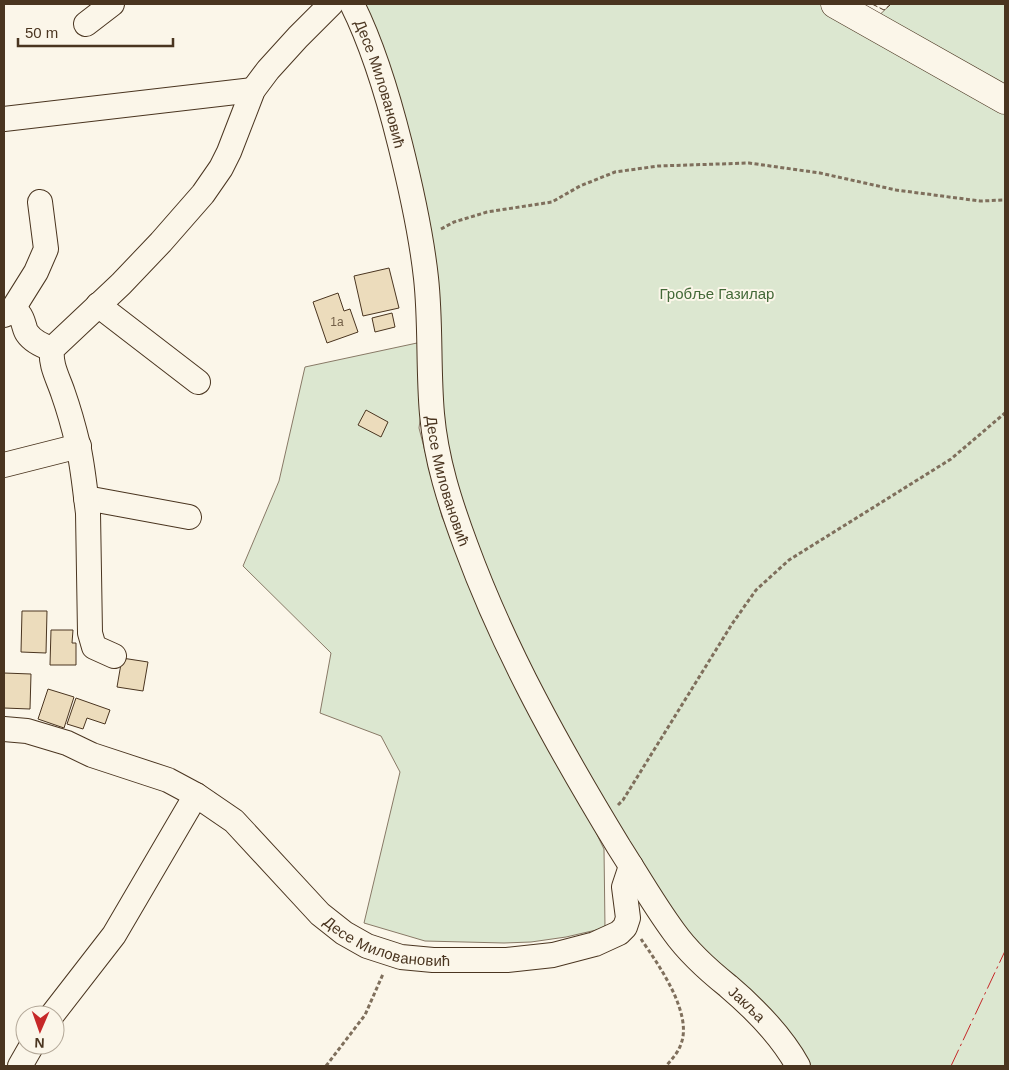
<svg xmlns="http://www.w3.org/2000/svg" width="1009" height="1070" viewBox="0 0 1009 1070" font-family="Helvetica,sans-serif">
	<style>
		.green { fill: #dce7d0; stroke: #887966 }
		.building { fill: #ecdcbc; stroke: #4a3520 }
		.lines { fill: none; stroke-linecap: round; stroke-linejoin: round }
		.minor-casing { stroke: #4a3520; stroke-width: 26 }
		.major-casing { stroke: #4a3520; stroke-width: 29 }
		.path { stroke: #7f6f5c; stroke-width: 3; stroke-dasharray: 4 2.5; stroke-linecap: butt }
		.minor { stroke: #fbf6e9; stroke-width: 24 }
		.major { stroke: #fbf6e9; stroke-width: 28 }
		.fence { stroke: #4a3520; stroke-width: 1; stroke-dasharray: 6 2.5; stroke-linecap: butt }
		.power { stroke: #c62828; stroke-width: 1; stroke-dasharray: 18 4 2.5 4; stroke-linecap: butt }
		.labels { text-anchor: middle; dominant-baseline: central; stroke-width: 4; stroke-linejoin: round; paint-order: stroke }
		.number-label { font-size: 12px; fill: #725f47 }
		.street-label { font-size: 15px; fill: #4a3520; stroke: #fbf6e9 }
		.park-label { font-size: 15px; fill: #436837; stroke: #fbf6e9 }
	</style>
	<rect width="100%" height="100%" fill="#fbf6e9"/>
	<!-- green -->
	<path class="green" d="M352 4H835L870 24 891 4H1005V1066H798L654 902 466 546 430 346 419 428 442 517 604 849 605 928 566 937 531 942 504 943 425 941 364 923 400 772 381 736 320 713 331 653 243 566 279 481 305 367 431 340 426 278Z"/>
	<!-- building -->
	<path class="building" d="M389 268 399 308 363 316 354 276Z
		M338 293 344 311 350 309 358 332 327 343 313 302Z
		M392 313 395 327 375 332 372 318Z
		M366 410 388 422 381 437 358 425Z
		M22 611H47L46 653 21 652Z
		M51 630H73L72 643H76V665H50Z
		M122 658 148 662 143 691 117 687Z
		M4 673 31 674 30 709 4 708Z
		M48 689 74 697 64 728 38 719Z
		M76 698 110 710 105 724 87 718 83 729 67 724Z"/>
	<g class="lines">
		<!-- minor casing -->
		<g class="minor-casing">
			<g id="minor">
				<path id="s1" d="M352 4C374 48 388 96 400 144 411 188 421 232 426 278 431 323 428 369 432 414 436 460 450 503 466 546 505 652 560 750 619 847 637 875 654 905 674 932 689 953 708 970 728 986 755 1009 781 1035 798 1066"/>
				<path d="M86 24 112 4"/>
				<path d="M4 119 253 90"/>
				<path d="M98 305 198 382"/>
				<path d="M11 312 36 272 46 249 40 202"/>
				<path d="M4 315 11 312 19 314C24 320 24 329 27 333 33 342 43 346 52 349"/>
				<path d="M4 465 79 446"/>
				<path d="M86 498 189 517"/>
				<path d="M114 656 94 647 90 633 88 513C85 491 83 467 78 445 74 428 69 410 63 393 58 378 50 365 52 349L121 284 161 242 203 194 221 168 229 152 253 90 268 70 298 37 331 4"/>
				<path id="s2" d="M4 729 27 731 67 743 92 755 168 780 196 795 234 821 320 914 344 933 367 946 401 957 433 960H507L553 955 595 944 619 933 625 927 628 918 624 887 631 866"/>
				<path d="M52 1015 114 935 196 795"/>
				<path d="M20 1066 32 1045"/>
			</g>
		</g>
		<!-- major casing -->
		<g class="major-casing">
			<path id="major" d="M835 4 1005 100"/>
		</g>
		<!-- path -->
		<path class="path" d="M441 229 454 222 487 212 552 202 580 186 615 172 658 166 749 163 820 173 896 190 980 201 1005 200
			M618 805 623 800 732 624 756 590 789 560 951 459 1005 413
			M641 939C658 964 693 1013 681 1044 678 1053 672 1059 666 1066
			M326 1066 365 1015 383 974"/>
		<!-- minor -->
		<use href="#minor" class="minor"/>
		<!-- major -->
		<use href="#major" class="major"/>
		<!-- fence -->
		<path class="fence" d="M872 4 884 10 891 4"/>
		<!-- power -->
		<path class="power" d="M951 1066 1005 951"/>
	</g>
	<g class="labels">
		<!-- number labels -->
		<g class="number-label">
			<text x="337" y="322">1a</text>
		</g>
		<!-- street labels -->
		<g class="street-label">
			<text stroke="none"><textPath href="#s1" startOffset="85">Десе Миловановић</textPath></text>
			<text stroke="none"><textPath href="#s1" startOffset="490">Десе Миловановић</textPath></text>
			<text stroke="none"><textPath href="#s2" startOffset="452">Десе Миловановић</textPath></text>
			<text stroke="none"><textPath href="#s1" startOffset="1100">Јакља</textPath></text>
		</g>
		<!-- park labels -->
		<g class="park-label">
			<text x="717" y="293">Гробље Газилар</text>
		</g>
	</g>
	<!-- border -->
	<rect width="1009" height="1070" fill="none" stroke="#4a3520" stroke-width="10"/>
	<!-- north arrow -->
	<g transform="translate(40 1030) rotate(182)"><circle r="24" fill="#fbf6e9" stroke="#b4a999"/>
	<path d="M0-4L9 19L0 12L-9 19Z" fill="#c62828"/>
	<text y="-8" font-size="14" font-weight="bold" text-anchor="middle" fill="#4a3520">N</text>
	</g>
	<!-- scale -->
	<path d="M18 38v8h155v-8" fill="none" stroke="#4a3520" stroke-width="2.5"/>
	<text x="25" y="38" font-size="15" fill="#4a3520" stroke="#fbf6e9" stroke-width="4" paint-order="stroke">50 m</text>
</svg>
